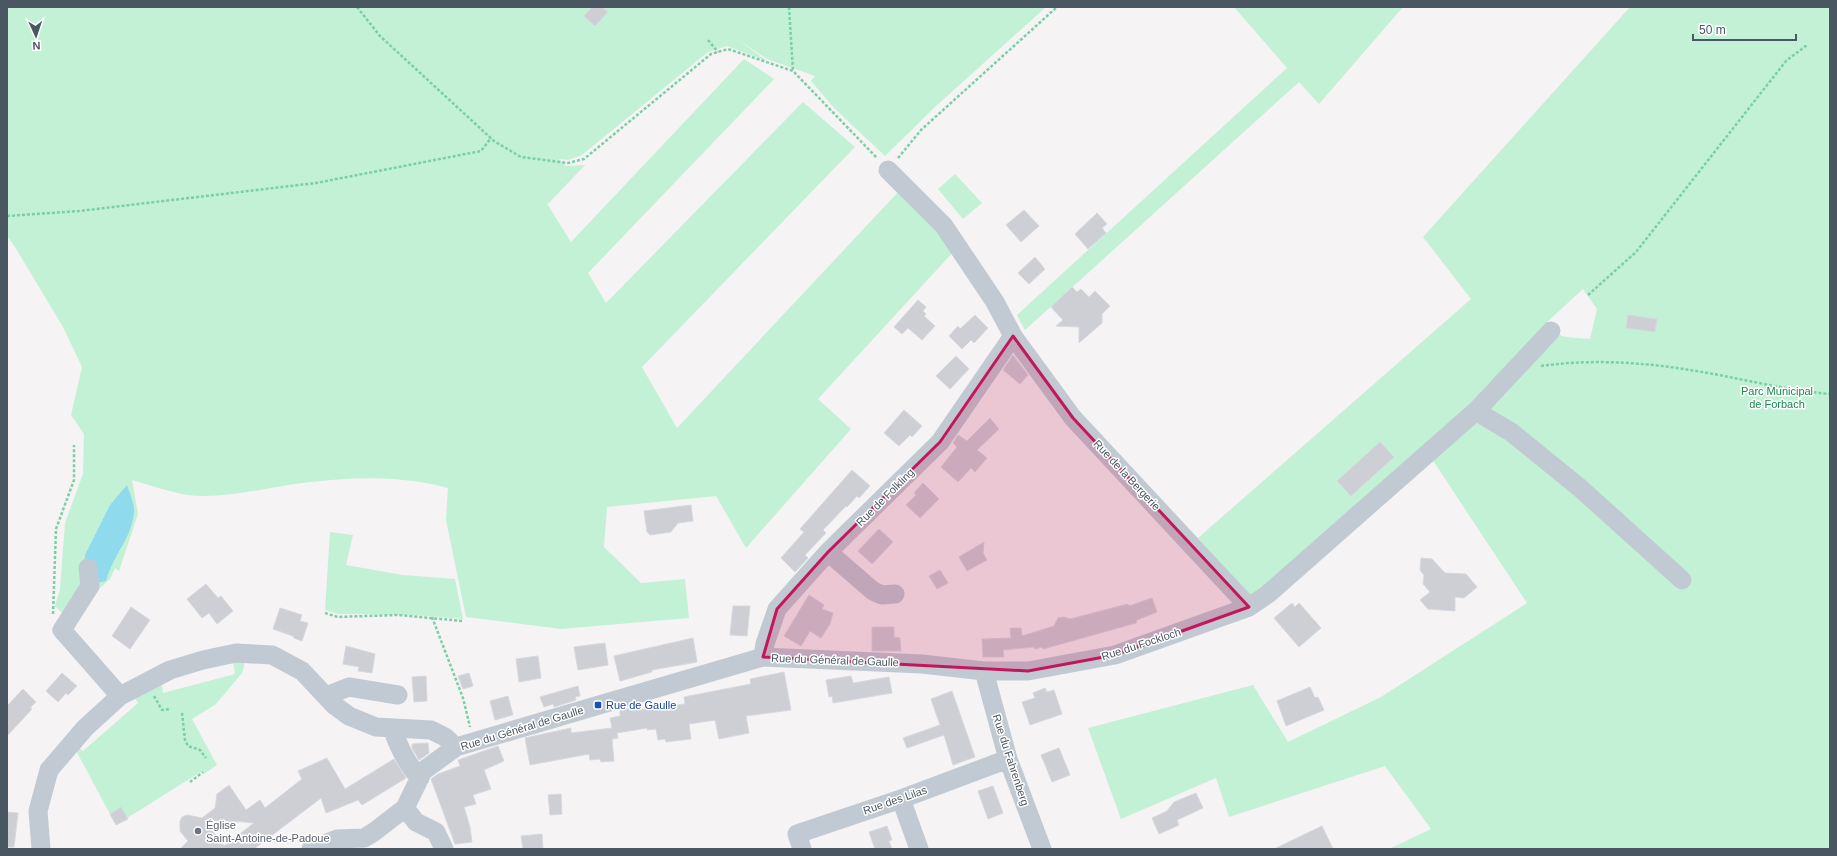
<svg xmlns="http://www.w3.org/2000/svg" width="1837" height="856" viewBox="0 0 1837 856" font-family="Arial,sans-serif">
	<style>
		.green { fill: #c3f1d5; fill-rule: evenodd }
		.water { fill: #90daee }
		.building { fill: #cdcfd5; stroke: #d7d9de; fill-rule: evenodd }
		.lines { fill: none; stroke-linecap: round; stroke-linejoin: round }
		.path { stroke: #7ad0a6; stroke-width: 2.5; stroke-dasharray: 3 2; stroke-linecap: butt }
		.minor { stroke: #c1cad2; stroke-width: 19 }
		.marked { fill: #c2185b; fill-opacity: 0.2; stroke: #c2185b; stroke-width: 3; stroke-linejoin: round }
		.transit-dot { fill: #1a4fb4; stroke: #fff; stroke-width: 1.5 }
		.worship-dot { fill: #6b7280; stroke: #fff; stroke-width: 1.5 }
		.labels { text-anchor: middle; dominant-baseline: central; stroke-width: 3; stroke-linejoin: round; paint-order: stroke }
		.park-label { font-size: 11px; fill: #17864f; stroke: #fff }
		.street-label { font-size: 11px; fill: #4a5661; stroke: #fff }
		.transit-label { font-size: 11px; fill: #164399; stroke: #fff; text-anchor: start }
		.worship-label { font-size: 11px; fill: #5b616d; stroke: #fff; text-anchor: start }
	</style>
	<rect width="100%" height="100%" fill="#f5f3f3"/>
	<!-- green -->
	<path class="green" d="M7 7H1046L936 106 885 156 835 109 811 81 815 76 767 59 737 39 767 61 727 46 708 52 582 155 568 160 558 159 566 166 585 165 548 204 546 202 571 242 744 59 774 79 588 273 606 303 803 102 855 147 642 367 677 428 901 189 955 250 818 399 851 429 746 548 716 496 607 507 604 547 641 583 685 579 689 618 561 629 466 617 446 520 448 488C396 474 341 477 288 485 258 490 218 499 188 495 169 492 150 485 132 480L138 514 119 571 115 568 110 579 100 588 94 587 62 613 55 606 60 589 65 523 83 474 84 434 71 415 82 367 63 327 15 247 7 236ZM126 542 109 567 106 580 96 583Z
		M1234 7H1403L1319 104 1299 82 1025 330 1017 315 1287 68Z
		M1630 7H1830V849H1389L1431 829 1385 766 1229 817 1216 778 1121 819 1088 728 1253 685 1288 742 1381 697 1527 603 1432 459 1261 607 1198 538 1471 299 1423 237ZM1583 289 1597 309 1590 339C1572 337 1555 340 1547 322Z
		M955 174 982 203 963 219 938 189Z
		M330 532 353 535 346 565 403 575 455 579 463 619 413 615 338 614 325 610Z
		M244 653V667L242 673 216 704 192 719 217 765 204 774 202 771 116 825 74 747 76 745 83 751 138 703 133 695 161 680 163 693 235 674 232 654Z"/>
	<!-- water -->
	<path class="water" d="M127 485C129 492 135 504 134 512 132 538 112 557 106 581L96 583 84 581 85 555 110 505Z"/>
	<!-- building -->
	<path class="building" d="M592 7H602L608 12 595 26 584 16Z
		M1024 210 1039 226 1021 242 1006 225Z
		M1097 213 1107 224 1102 228 1106 233 1088 249 1075 234Z
		M1035 257 1045 269 1029 284 1018 273Z
		M1072 287 1077 292 1081 289 1089 297 1095 291 1110 306 1102 314V323L1079 343V327L1056 326 1063 320 1051 307Z
		M918 300 926 307 923 311 926 314 924 316 935 326 922 340 908 328 902 334 894 327Z
		M975 315 988 328 974 343 971 340 962 349 949 336 958 326 960 329Z
		M1628 315 1657 319 1655 332 1626 328Z
		M1013 355 1028 375 1020 384 1003 370Z
		M956 356 969 369 950 389 936 376Z
		M904 410 922 426 912 437 910 435 899 446 884 433Z
		M990 418 999 429 977 450 987 458 975 472 971 468 958 482 941 467 957 447 953 443 958 435 967 441Z
		M1380 442 1394 457 1351 496 1337 481Z
		M852 470 870 486 859 498 857 496 847 507 846 506 823 530 826 533 805 555 808 558 795 572 781 558 804 532 800 529Z
		M923 483 939 499 920 518 906 505 916 495 914 493Z
		M691 505 693 521 678 523 671 532 650 535 647 532 644 511Z
		M879 529 893 542 872 564 858 551Z
		M984 542 983 553 987 560 967 571 959 557Z
		M1421 558 1432 559 1445 573 1466 574 1477 587 1464 598 1455 597V611L1428 609 1420 600 1430 592 1423 584 1424 575 1420 570Z
		M940 570 948 583 937 589 929 576Z
		M206 584 218 598 221 596 233 611 217 624 209 613 202 618 187 599Z
		M809 595 824 605 822 609 833 613 830 624 821 638 810 631 801 646 784 636Z
		M1152 598 1157 612 1137 620 1136 623 1043 649 1042 647 1035 649 1034 647 1003 650 1004 657H983L982 639 1011 638 1010 628H1021L1022 636 1054 626 1058 618 1064 617 1070 619 1128 604 1129 606Z
		M1292 603 1295 607 1299 603 1321 628 1299 647 1274 618Z
		M733 606H750L747 636 730 635Z
		M131 607 150 620 130 649 112 636Z
		M280 608 302 615 300 621 308 623 302 641 294 638 293 636 273 629Z
		M872 627H894V637L900 638 901 651H872Z
		M693 638 697 662 652 670V672L620 681 614 656Z
		M605 643 608 665 578 670 574 647Z
		M346 646 375 654 372 673 358 671 359 667 343 664Z
		M538 656 541 678 519 682 516 659Z
		M784 672 791 710 746 716 749 733 719 739 715 720 689 724 691 739 666 742 665 739 658 740 656 729 647 730V728L617 733 618 738 612 739 614 761 601 762 600 759 590 760 589 754 530 765 525 738 571 728V733L612 728 610 718 620 716V711L640 705 641 710 685 704 684 697 751 684 750 679Z
		M62 673 77 686 68 695 66 693 58 702 46 691Z
		M469 673 473 686 463 689 458 676Z
		M426 676 427 701 414 702 412 677Z
		M851 676 853 683 889 677 892 693 833 703 832 696 829 697 826 680Z
		M578 686 580 696 575 697 576 700 554 707 553 704 544 707 540 697Z
		M1310 687 1315 698 1318 697 1324 710 1286 726 1277 701Z
		M1045 688 1047 692 1054 690 1062 714 1030 725 1022 702 1035 698 1033 693Z
		M23 689 36 702 30 708 32 709 7 736V706Z
		M952 691 975 757 953 765 944 735 907 748 903 738 940 725 931 699Z
		M508 696 513 715 495 720 490 701Z
		M428 743 429 753 419 760 412 748V744Z
		M498 746 504 761 484 770 491 789 473 795 476 804 464 807 470 827 472 842 455 844 431 779 438 774 460 766 458 760Z
		M1059 748 1070 775 1052 782 1041 755Z
		M327 758 345 789 394 759 406 778 362 805 358 800 326 813 321 798 254 849H180L188 841 180 831V821L182 817 187 815 202 818 215 808 217 794 229 785 246 810 260 800 265 808 302 779 298 771ZM204 820 245 822 254 823 224 846Z
		M993 786 1003 813 988 819 978 791Z
		M1196 793 1203 808 1177 820 1179 825 1159 834 1152 818 1167 811 1174 802Z
		M561 794 562 814 550 815 548 795Z
		M121 807 128 819 116 825 110 814Z
		M7 812 18 813 14 847H7Z
		M887 826 892 840 889 841 892 849H875L869 832Z
		M1322 826 1333 849H1274Z
		M542 834 543 849H523L521 836Z"/>
	<g class="lines">
		<!-- path -->
		<path class="path" d="M357 7 380 36 494 141 521 157 568 163 584 159 711 54 728 49 793 71 877 158
			M789 7 793 71
			M708 40 718 52
			M898 158 921 130 1057 7
			M7 216 79 211 316 183 481 151 491 138
			M1588 295 1636 252 1786 61 1807 45
			M1541 366C1590 359 1641 362 1690 370 1736 377 1783 390 1830 394
			M325 613 338 617 398 615 462 621
			M53 614 56 529 74 480V445
			M432 617 463 698 470 727
			M154 696 162 710 171 709
			M182 713 185 740 188 746 200 750 206 758
			M190 782 203 772"/>
		<!-- minor -->
		<path class="minor" d="M888 170 944 226 995 302 1013 336 1073 418 1249 607
			M1477 410 1484 416 1511 432 1580 488 1682 580
			M828 552 873 591 882 595 895 594
			M88 568 90 586 62 630 120 696
			M763 657 765 644 777 609 828 552 940 442 1013 336
			M984 671 1008 759 1042 849
			M326 696 349 687 398 695
			M392 728C398 745 407 765 420 778
			M901 799 919 849
			M405 808 416 822 436 832 444 849
			M41 849 38 811 49 770 85 728 120 696 170 670 203 660 236 653 272 655 302 671 334 705 349 716 376 727 431 730 445 737 456 747
			M311 849 337 839 364 838 374 832 405 808 423 771 456 747 763 657 922 664 984 671H1028L1115 655 1249 607 1268 594 1477 410 1551 331
			M802 849 797 834 901 799 1008 759"/>
	</g>
	<!-- marked area -->
	<path class="marked" d="M1013 336 1073 418 1249 607 1115 655 1028 671 763 657 777 609 828 552 940 442Z"/>
	<!-- markers -->
	<rect class="transit-dot" x="594" y="701" width="8" height="8" rx="2"/>
	<circle class="worship-dot" cx="198" cy="831" r="4"/>
	<g class="labels">
		<!-- park labels -->
		<g class="park-label">
			<text x="1777" y="391">Parc Municipal<tspan x="1777" dy="13">de Forbach</tspan></text>
		</g>
		<!-- street labels -->
		<g class="street-label">
			<text transform="translate(1127 475) rotate(47)">Rue de la Bergerie</text>
			<text transform="translate(885 497) rotate(-45)">Rue de Folkling</text>
			<text transform="translate(1141 644) rotate(-18)">Rue du Fockloch</text>
			<text transform="translate(835 660) rotate(2)">Rue du Général de Gaulle</text>
			<text transform="translate(522 728) rotate(-17)">Rue du Général de Gaulle</text>
			<text transform="translate(1011 760) rotate(72)">Rue du Fahrenberg</text>
			<text transform="translate(895 800) rotate(-19)">Rue des Lilas</text>
		</g>
		<!-- transit labels -->
		<g class="transit-label">
			<text x="606" y="705">Rue de Gaulle</text>
		</g>
		<!-- worship labels -->
		<g class="worship-label">
			<text x="206" y="825">Église<tspan x="206" dy="13">Saint-Antoine-de-Padoue</tspan></text>
		</g>
	</g>
	<!-- border -->
	<rect width="1837" height="856" fill="none" stroke="#4a5661" stroke-width="16"/>
	<!-- north arrow -->
	<g transform="translate(36 36) rotate(177)" stroke="#ffffff" stroke-width="3" paint-order="stroke">
	<path d="M0-3L7 15L0 10L-7 15Z" fill="#4a5661"/>
	<text y="-6" font-size="11" font-weight="bold" text-anchor="middle" fill="#4a5661">N</text>
	</g>
	<!-- scale -->
	<path d="M1693 34v6h103v-6" fill="none" stroke="#4a5661" stroke-width="2"/>
	<text x="1699" y="34" font-size="12" fill="#4a5661" stroke="#ffffff" stroke-width="3" paint-order="stroke">50 m</text>
</svg>
